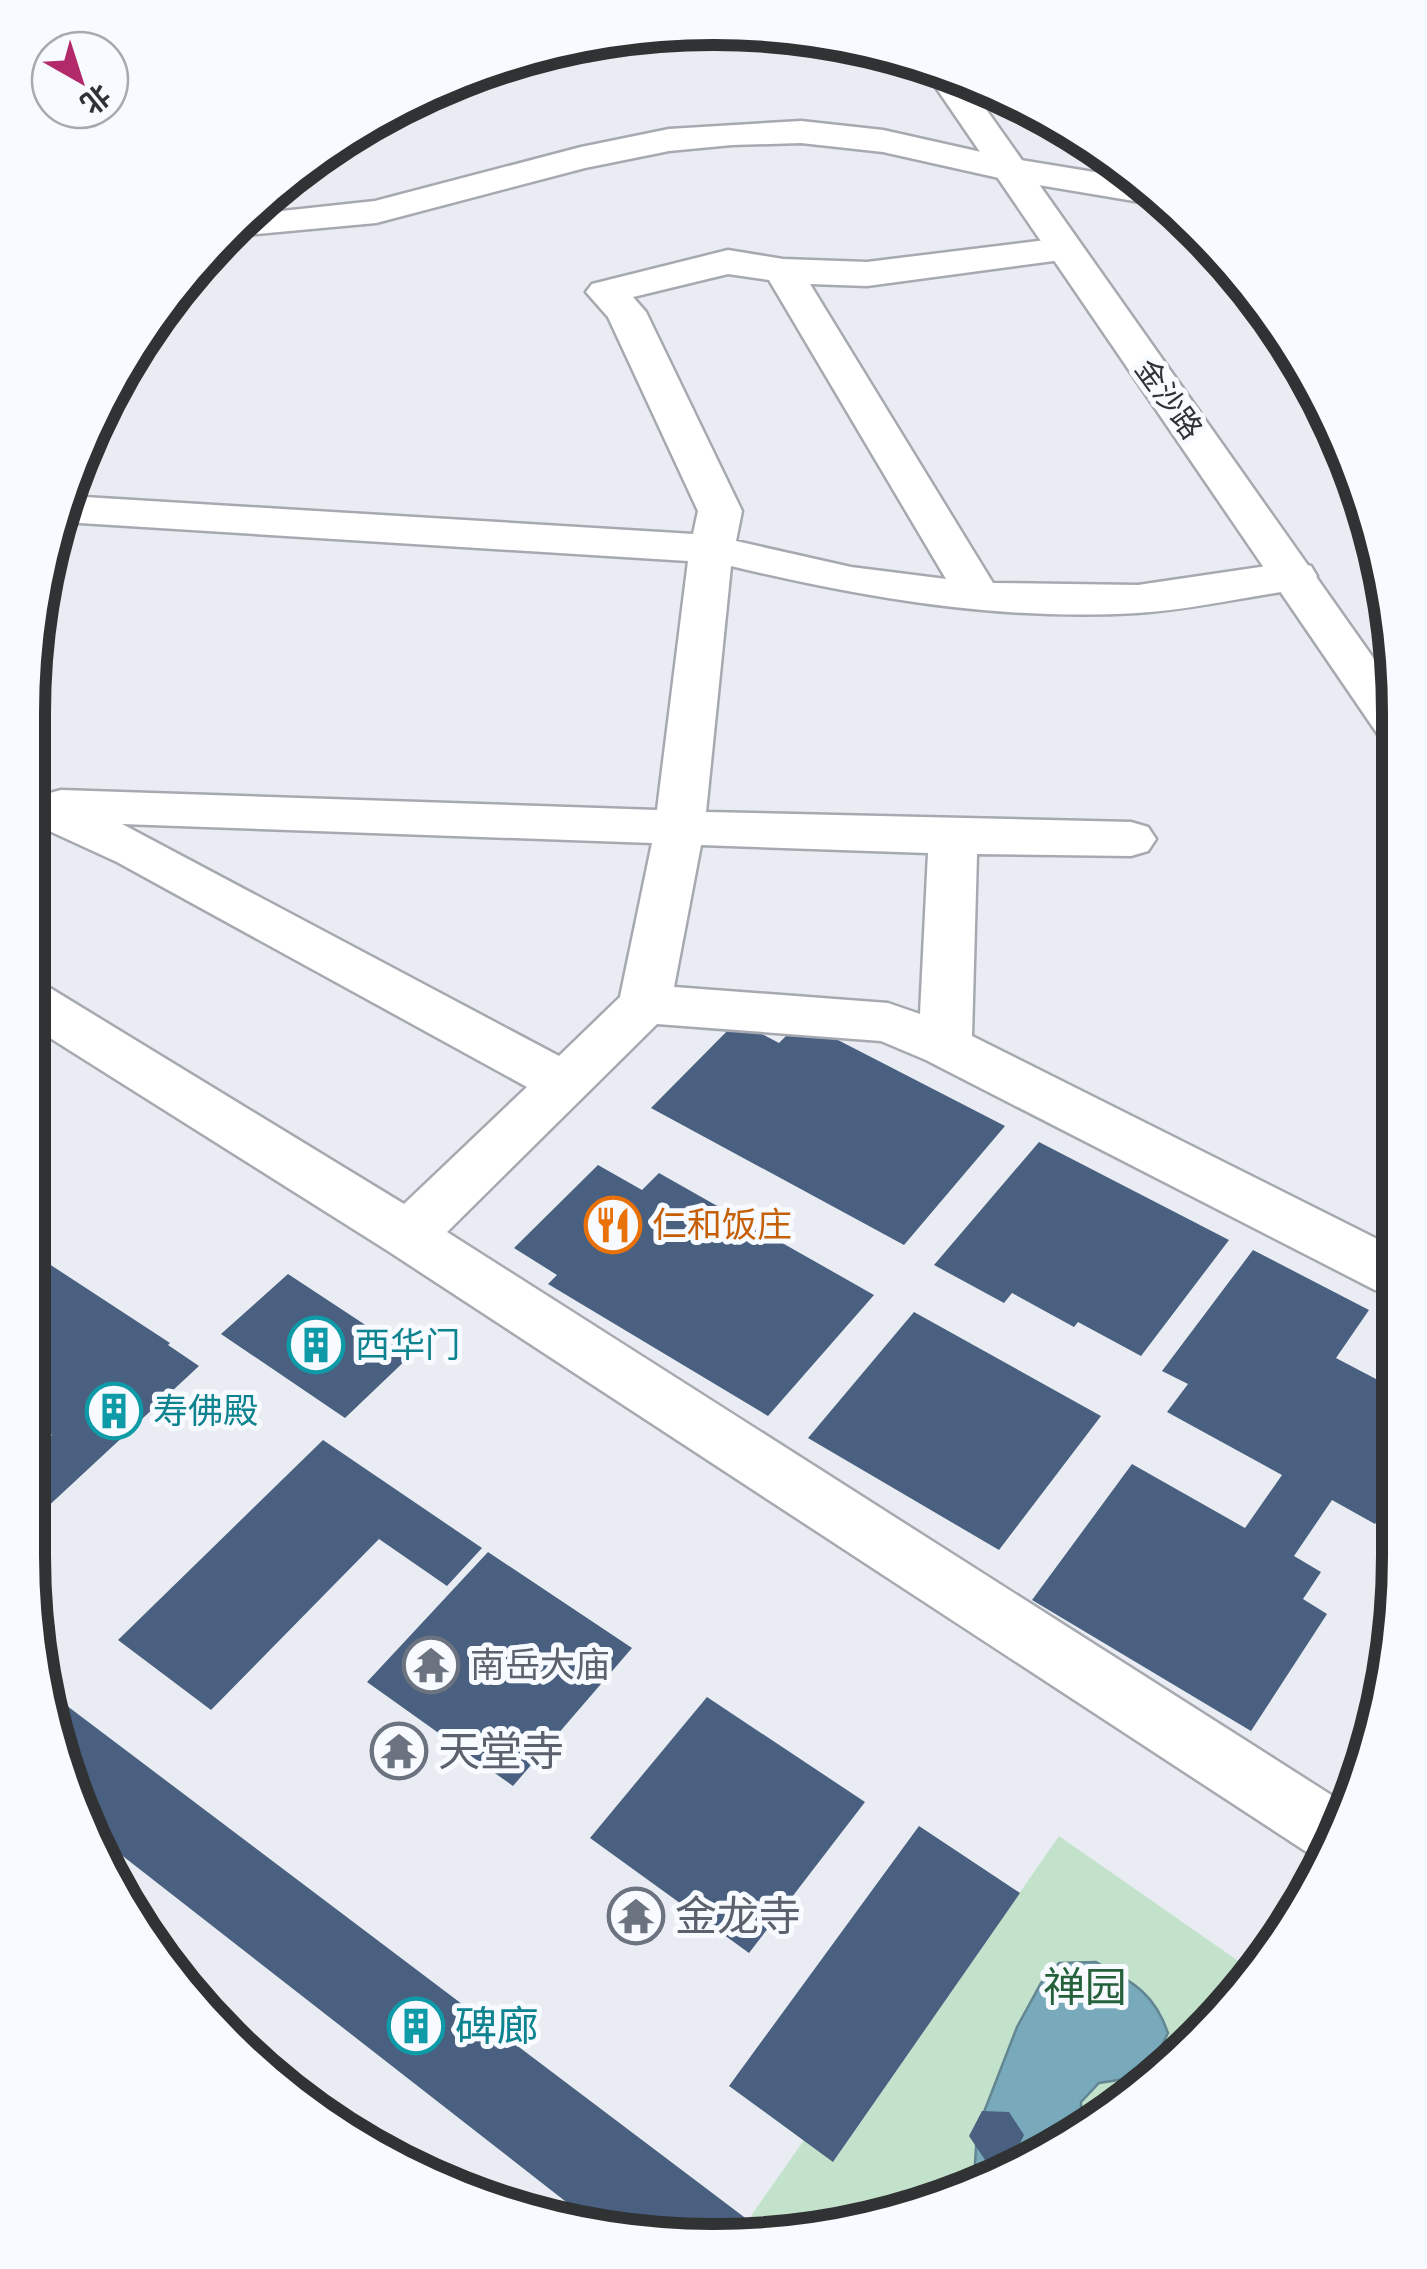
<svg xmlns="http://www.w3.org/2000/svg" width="1427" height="2269" viewBox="0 0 1427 2269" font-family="'DejaVu Sans','Noto Sans SC',sans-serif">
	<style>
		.green { fill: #c3e2cb }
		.water { fill: #78aabb; stroke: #628692; stroke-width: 2.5 }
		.building { fill: #496080 }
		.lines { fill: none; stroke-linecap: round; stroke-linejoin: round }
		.minor-casing { stroke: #a6aab0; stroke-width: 5 }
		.secondary-casing { stroke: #a6aab0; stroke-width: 5 }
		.minor { fill: #fff; fill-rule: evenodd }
		.secondary { fill: #fff; fill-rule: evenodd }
		.labels { text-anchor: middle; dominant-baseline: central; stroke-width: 10; stroke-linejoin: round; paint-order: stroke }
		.far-street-label { font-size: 30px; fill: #303234; stroke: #f7fafe }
		.food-label { font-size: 35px; fill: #c56008; stroke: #f7fafe; text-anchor: start }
		.culture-label { font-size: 35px; fill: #0d838f; stroke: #f7fafe; text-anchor: start }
		.worship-label { font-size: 35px; fill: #5b616d; stroke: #f7fafe; text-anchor: start }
		.near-worship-label { font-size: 42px; fill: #5b616d; stroke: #f7fafe; text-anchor: start }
		.near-park-label { font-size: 42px; fill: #25613b; stroke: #f7fafe }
		.near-culture-label { font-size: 42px; fill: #0d838f; stroke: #f7fafe; text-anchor: start }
		.rim { fill: none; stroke: #303234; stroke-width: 12 }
	</style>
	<rect width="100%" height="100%" fill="#e9edf3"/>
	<!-- green -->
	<path class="green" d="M1059 1836 1257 1974 1095 2126 892 2218 762 2231 748 2220 804 2140 834 2161Z"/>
	<!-- water -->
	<path class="water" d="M1096 1962C1132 1982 1154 1992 1168 2033L1156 2057 1125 2079 1099 2083 1081 2102V2132L974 2181 977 2130 1017 2027 1041 1983 1059 1963Z"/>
	<!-- building -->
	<path class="building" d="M737 1021 779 1043 801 1021 1005 1126 904 1245 651 1108Z
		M1039 1142 1229 1240 1141 1356 1078 1322 1074 1327 1012 1293 1004 1303 934 1265Z
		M598 1165 642 1190 659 1173 874 1295 768 1416 548 1284 557 1275 514 1248Z
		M1253 1250 1369 1310 1336 1358 1395 1389 1394 1494 1375 1524 1332 1500 1294 1556 1321 1572 1303 1599 1327 1614 1251 1731 1032 1600 1132 1464 1245 1528 1282 1475 1167 1412 1188 1384 1162 1371Z
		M40 1258 170 1343 168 1345 199 1366 28 1525V1456L52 1435 28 1418 29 1267Z
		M288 1274 411 1355 345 1418 221 1334Z
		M914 1312 1101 1416 999 1550 808 1438Z
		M323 1440 482 1548 447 1586 379 1539 211 1710 118 1640Z
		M488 1552 632 1648 513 1786 367 1682Z
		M50 1693 748 2220 762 2231 669 2240 597 2226 92 1832 64 1775Z
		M707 1697 865 1802 749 1953 590 1838Z
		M919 1826 1020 1893 833 2162 729 2086Z
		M982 2111 1009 2112 1024 2135 1012 2160H985L969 2136Z"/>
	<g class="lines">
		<!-- minor casing -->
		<g class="minor-casing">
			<path id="minor" d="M801 121 883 130 1008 158 1143 180 1167 203 1158 205 1008 180 883 152 801 143 732 145 669 151 585 168 376 223 224 237 245 215 375 201 581 147 669 129Z
				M1062 238 1076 242 1081 250 1076 258 867 286 810 284 993 583 1138 585 1295 562 1311 566 1317 576 1311 586 1295 590C1243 597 1189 610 1137 613 999 621 864 598 731 566L706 812 1131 822 1148 827 1156 839 1148 851 1131 856 977 854 972 1036 1395 1248V1297L1375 1290 926 1060 881 1041 657 1024 447 1232 1350 1807 1322 1862 388 1251 31 1026V982L50 988 404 1204 527 1087 117 862 32 823V788L50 793 61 790 657 810 688 561 64 522 61 521 68 496 693 534 698 511 608 317 586 292 592 284 728 250 783 259 867 262ZM728 274 769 280 946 579 851 567 736 541 742 511 646 312 633 297ZM122 824 652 843 620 997 559 1056ZM701 845 928 853 920 1014 888 1003 674 987Z"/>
		</g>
		<!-- secondary casing -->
		<g class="secondary-casing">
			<path id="secondary" d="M927 65 964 78 1398 693V743L1381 739 924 70Z"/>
		</g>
		<!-- minor -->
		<use href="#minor" class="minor"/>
		<!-- secondary -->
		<use href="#secondary" class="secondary"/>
	</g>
	<!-- icons -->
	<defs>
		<g id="restaurant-ring" transform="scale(2.875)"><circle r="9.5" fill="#f7fafe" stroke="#e8710a" stroke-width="1.5"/><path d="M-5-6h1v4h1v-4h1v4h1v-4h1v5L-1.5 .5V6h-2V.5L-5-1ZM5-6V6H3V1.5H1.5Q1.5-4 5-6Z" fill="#e8710a"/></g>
		<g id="building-ring" transform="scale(2.875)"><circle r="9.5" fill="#f7fafe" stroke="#0f9aa8" stroke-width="1.5"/><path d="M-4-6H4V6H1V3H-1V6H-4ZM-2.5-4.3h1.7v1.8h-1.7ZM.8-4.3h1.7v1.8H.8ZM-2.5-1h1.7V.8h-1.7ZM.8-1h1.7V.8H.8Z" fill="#0f9aa8"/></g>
		<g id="temple-ring" transform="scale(2.875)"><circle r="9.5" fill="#f7fafe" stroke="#6b7280" stroke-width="1.5"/><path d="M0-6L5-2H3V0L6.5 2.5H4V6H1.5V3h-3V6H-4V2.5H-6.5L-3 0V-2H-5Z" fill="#6b7280"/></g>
	</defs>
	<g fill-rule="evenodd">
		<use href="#restaurant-ring" x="613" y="1225"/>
		<use href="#building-ring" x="316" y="1345"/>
		<use href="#building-ring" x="114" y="1411"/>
		<use href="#temple-ring" x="431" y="1665"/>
		<use href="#temple-ring" x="399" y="1751"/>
		<use href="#temple-ring" x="636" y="1916"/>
		<use href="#building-ring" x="416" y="2026"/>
	</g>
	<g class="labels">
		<!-- far-street labels -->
		<g class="far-street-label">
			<text transform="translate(1169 399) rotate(54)">金沙路</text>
		</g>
		<!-- food labels -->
		<g class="food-label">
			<text x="652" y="1225">仁和饭庄</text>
		</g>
		<!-- culture labels -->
		<g class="culture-label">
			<text x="355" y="1345">西华门</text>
			<text x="153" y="1411">寿佛殿</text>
		</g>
		<!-- worship labels -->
		<g class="worship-label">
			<text x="470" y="1665">南岳大庙</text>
		</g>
		<!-- near-worship labels -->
		<g class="near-worship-label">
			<text x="438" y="1751">天堂寺</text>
			<text x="675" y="1916">金龙寺</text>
		</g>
		<!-- near-park labels -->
		<g class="near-park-label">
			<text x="1085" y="1987">禅园</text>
		</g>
		<!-- near-culture labels -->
		<g class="near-culture-label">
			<text x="455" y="2026">碑廊</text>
		</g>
	</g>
	<!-- crop -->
	<path d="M0 0H1427V2269H0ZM713 45H714A668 668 0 0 1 1382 713V1556A668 668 0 0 1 714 2224H713A668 668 0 0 1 45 1556V713A668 668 0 0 1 713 45Z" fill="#f7fafe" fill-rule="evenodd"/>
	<path class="rim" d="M713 45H714A668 668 0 0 1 1382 713V1556A668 668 0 0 1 714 2224H713A668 668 0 0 1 45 1556V713A668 668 0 0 1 713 45Z"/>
	<!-- north arrow -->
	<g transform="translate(80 80) rotate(141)"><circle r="48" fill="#f7fafe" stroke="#a7aaad" stroke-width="2.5"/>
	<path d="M0-8L18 38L0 25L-18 38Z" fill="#b22a6a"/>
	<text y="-15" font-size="28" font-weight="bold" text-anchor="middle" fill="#303234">北</text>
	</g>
</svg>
